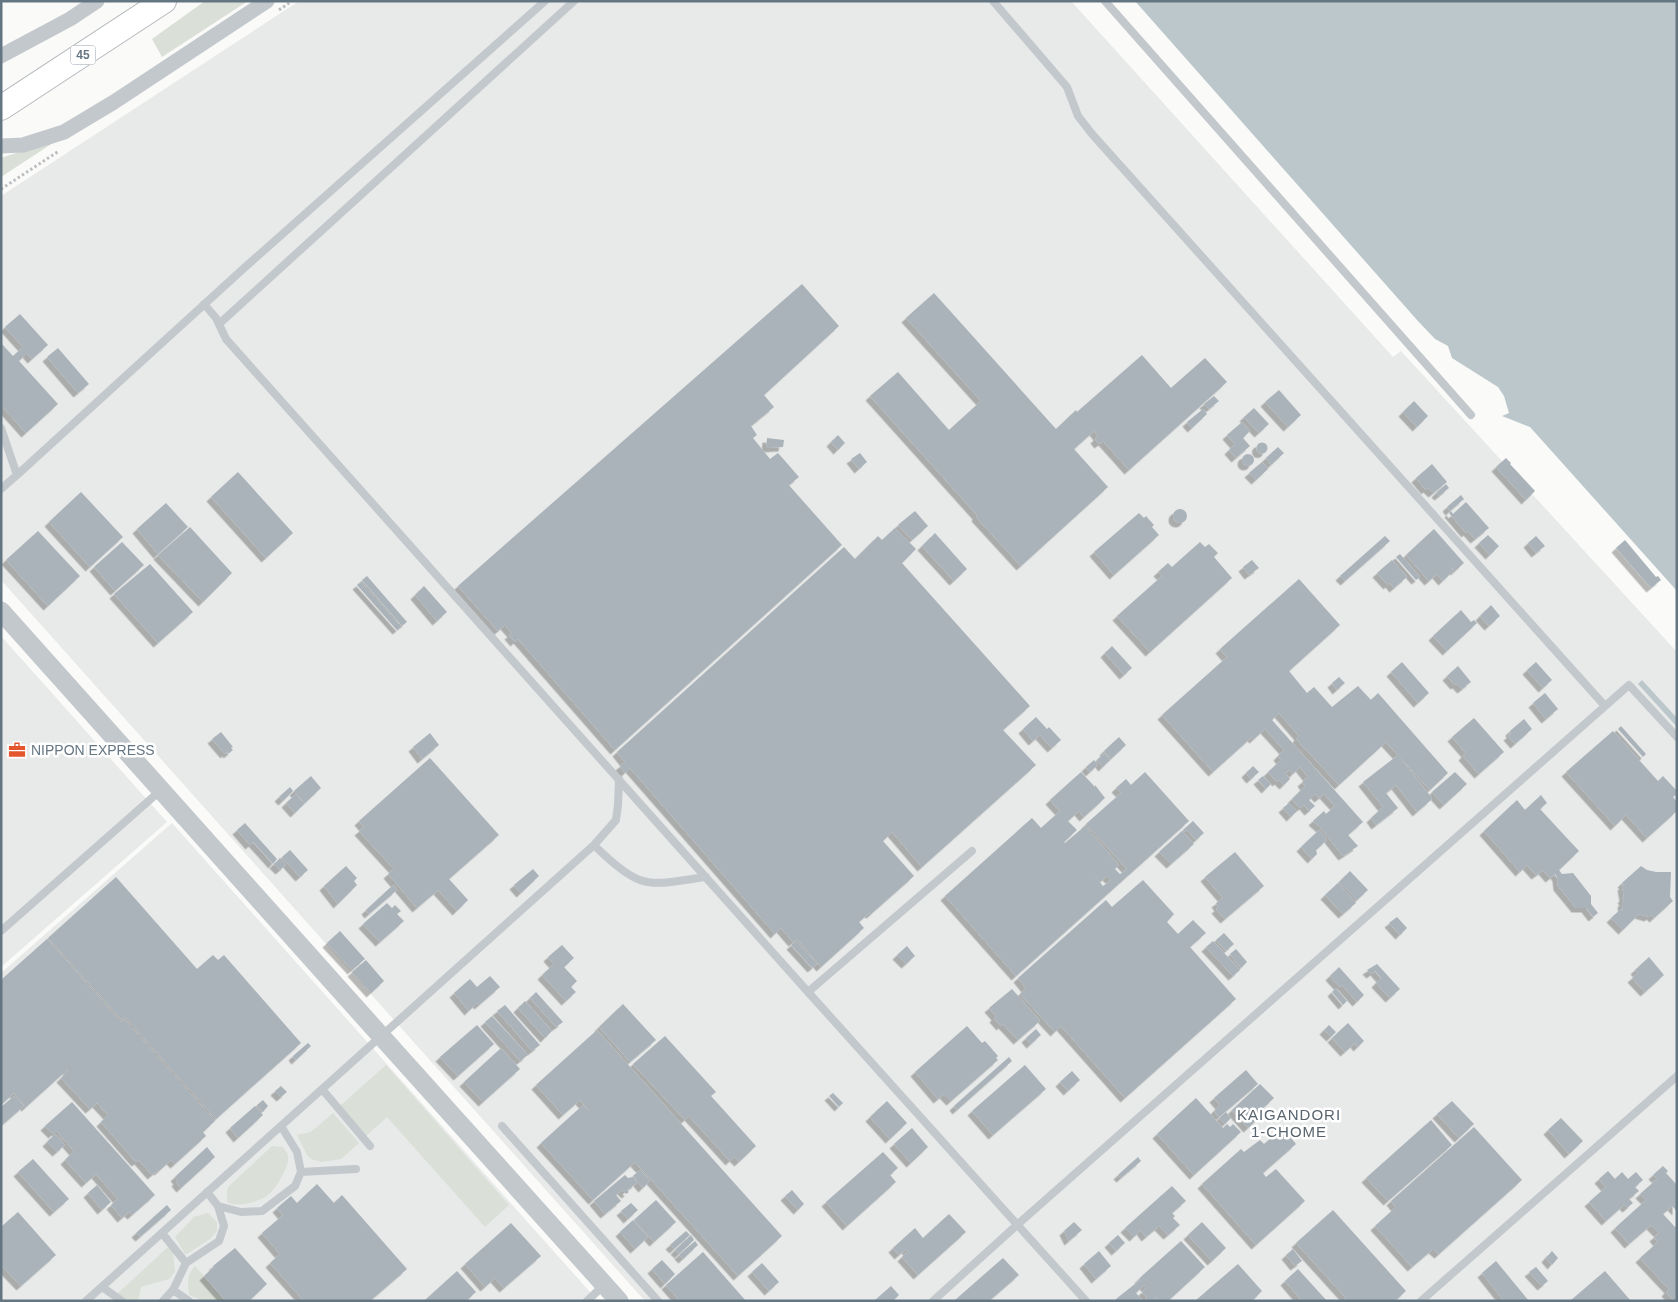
<svg xmlns="http://www.w3.org/2000/svg" width="1678" height="1302" viewBox="0 0 1678 1302" font-family="Arial,sans-serif">
	<style>
		.built { fill: #e8e9e9 }
		.green { fill: #dadfd7 }
		.water { fill: #bbc7cb }
		.building { fill: #aab3b9; fill-rule: evenodd; filter: url(#shadow) }
		.lines { fill: none; stroke-linecap: round; stroke-linejoin: round }
		.primary-casing { stroke: #b5babe; stroke-width: 26 }
		.path { stroke: #bbbfc2; stroke-width: 3; stroke-dasharray: 2.5 2.5; stroke-linecap: butt }
		.service { stroke: #c3c8cc; stroke-width: 8 }
		.minor { stroke: #c3c8cc; stroke-width: 15 }
		.tertiary { stroke: #c3c8cc; stroke-width: 19 }
		.primary { stroke: #fff; stroke-width: 24 }
		.labels { text-anchor: middle; dominant-baseline: central; stroke-width: 5; stroke-linejoin: round; paint-order: stroke }
		.shield { fill: #fff; stroke: #939fa8; stroke-width: 1 }
		.shield-label { font-size: 12px; font-weight: bold; fill: #657683 }
		.poi-label { font-size: 14px; fill: #657683; stroke: #fff; text-anchor: start }
		.neighbourhood-label { font-size: 15px; letter-spacing: 1px; fill: #57646e; stroke: #fff }
	</style>
	<defs>
		<filter id="shadow"><feDropShadow dx="-4.5" dy="4.5" stdDeviation="0" flood-color="#0004"/></filter>
	</defs>
	<rect width="100%" height="100%" fill="#fafaf8"/>
	<!-- built -->
	<path class="built" d="M299 1H1071L1393 357 1401 351 1677 652V1301H645L1 580V196Z
		M1 636 167 822 1 967Z
		M172 823 598 1301H1V973Z"/>
	<!-- green -->
	<path class="green" d="M205 1H248L162 57 152 39Z
		M59 139 1 177V158Z
		M386 1065 509 1205 485 1227 387 1117 366 1136 340 1106Z
		M333 1113 359 1143 341 1159 322 1162 311 1159 307 1155 297 1135 311 1132Z
		M272 1146 283 1147C284 1149 286 1151 287 1153 290 1159 287 1166 284 1172 280 1179 276 1189 268 1195 258 1202 238 1208 227 1202V1190L229 1186Z
		M208 1213 217 1222V1231L210 1239 187 1254H185L175 1237 194 1217Z
		M168 1247 173 1252 175 1272 169 1279 141 1287 138 1301H129L117 1294Z
		M195 1266 225 1301H203L189 1295C188 1284 186 1275 195 1266Z"/>
	<!-- water -->
	<path class="water" d="M1135 1H1677V591L1530 427 1502 416 1509 413 1504 396 1498 387 1452 358 1448 346 1435 339 1417 320Z
		M1642 680 1677 718V727L1638 684Z"/>
	<!-- building -->
	<path class="building" d="M802 284 839 326 764 395 774 407 751 426 757 435 753 438 770 459 778 453 799 477 789 485 779 474 842 545 615 750 518 639 515 642 509 635 512 633 505 625 498 631 458 586Z
		M934 293 1056 429 1076 410 1077 412 1142 355 1171 388 1205 358 1227 382 1129 470 1103 441 1099 444 1095 439 1098 436 1094 431 1074 449 1108 487 1021 566 976 517 977 515 870 396 898 372 949 430 981 401 906 318Z
		M20 314 48 345 32 359 27 353 19 361 58 404 26 433 1 405V343L13 356 23 347 5 327Z
		M58 348 89 384 78 393 47 357Z
		M1279 390 1301 415 1288 427 1265 402Z
		M1214 396 1219 401 1209 409 1204 404Z
		M1414 401 1428 416 1417 427 1403 412Z
		M1254 408 1269 424 1259 433 1244 417Z
		M1203 409 1207 414 1192 428 1187 422Z
		M1242 422 1250 431 1243 438 1250 446 1236 458 1229 450 1235 444 1227 435Z
		M838 435 845 443 838 450 831 442Z
		M767 438 784 440 783 447 766 448Z
		M1256.5 448a5.5 5.5 0 1 1 11 0a5.5 5.5 0 1 1-11 0Z
		M1278 447 1284 453 1271 465 1266 458Z
		M860 453 867 462 859 469 851 459Z
		M1242 460a6 6 0 1 1 12 0a6 6 0 1 1-12 0Z
		M1506 458 1511 463 1510 464 1535 491 1526 500 1496 467Z
		M1262 462 1268 469 1256 480 1249 473Z
		M1432 464 1447 482 1433 493 1428 488 1426 490 1416 478Z
		M238 472 293 533 266 558 211 497Z
		M1446 484 1449 488 1439 496 1436 493Z
		M81 492 123 537 90 567 49 522Z
		M1461 495 1464 499 1450 511 1447 507Z
		M1466 502 1489 528 1475 539 1468 531 1466 533 1449 513 1451 511 1453 514Z
		M166 503 188 527 158 554 137 529Z
		M1173 516a7 7 0 1 1 14 0a7 7 0 1 1-14 0Z
		M915 511 928 526 912 540 898 525Z
		M1139 513 1144 518 1146 516 1154 525 1152 527 1159 535 1114 575 1094 552Z
		M190 527 232 573 203 602 158 555Z
		M895 528 916 549 902 563 1030 706 1003 730 1036 765 922 867 892 832 883 841 914 876 871 914 869 913 859 922 864 928 821 967 797 939 793 942 781 928 775 934 630 768 625 773 620 766 625 762 617 752 844 547 855 559 878 536 882 540Z
		M1434 529 1464 563 1455 571 1450 566 1453 571 1443 581 1437 574 1429 581 1406 555Z
		M38 531 80 576 48 606 6 560Z
		M935 533 967 569 954 581 922 546Z
		M1488 535 1499 546 1490 555 1479 543Z
		M1385 536 1390 541 1345 581 1340 576Z
		M1536 536 1545 546 1536 553 1528 543Z
		M1625 540 1656 577 1658 576 1661 580 1651 588 1616 548Z
		M122 542 144 565 115 591 94 567Z
		M1200 542 1205 547 1209 544 1218 553 1214 557 1232 578 1150 652 1117 616 1162 576 1158 572 1168 563 1172 567Z
		M1400 554 1420 577 1416 580 1396 557Z
		M1252 560 1259 568 1249 575 1243 567Z
		M1392 560 1407 577 1394 588 1390 583 1388 585 1377 573Z
		M150 564 193 612 158 643 114 594Z
		M367 576 407 622 402 626 362 580Z
		M1299 579 1340 625 1289 671 1307 693 1314 687 1332 707 1358 686 1371 700 1378 693 1448 773 1430 790 1386 742 1339 785 1296 739 1299 736 1279 713 1272 720 1363 822 1348 835 1358 846 1343 856 1320 827 1313 821 1324 811 1326 814 1335 806 1324 794 1319 798 1315 794 1309 800 1315 806 1309 811 1304 805 1300 808 1292 799 1305 786 1302 782 1308 777 1300 767 1293 774 1289 770 1285 773 1290 779 1284 785 1279 780 1277 782 1268 772 1281 760 1278 756 1284 750 1265 729 1254 739 1252 737 1213 772 1162 715 1227 657 1220 649Z
		M361 582 401 627 397 630 357 585Z
		M424 586 447 612 437 621 415 595Z
		M1491 605 1500 616 1489 626 1480 616Z
		M1461 610 1471 622 1474 620 1477 623 1447 651 1433 636Z
		M1112 646 1132 668 1124 675 1105 653Z
		M1402 662 1429 693 1418 703 1391 672Z
		M1536 662 1552 680 1543 688 1527 670Z
		M1458 666 1471 682 1462 689 1457 684 1455 685 1447 676Z
		M1339 677 1345 683 1337 690 1332 683Z
		M1545 693 1558 709 1546 719 1533 703Z
		M1036 717 1047 729 1049 727 1061 740 1052 748 1040 735 1033 741 1023 729Z
		M1474 718 1504 752 1479 774 1463 756 1466 753 1452 737Z
		M1524 719 1532 729 1515 744 1508 736 1511 734 1510 731Z
		M1621 726 1646 754 1643 757 1618 729Z
		M1613 731 1658 781 1663 776 1677 791V794L1673 797 1677 802V811L1647 838 1626 815 1615 826 1566 772Z
		M221 732 233 747 231 748 233 750 228 754 227 752 225 754 212 739Z
		M430 733 439 745 422 759 413 747Z
		M1119 737 1126 745 1111 759 1104 751Z
		M1104 753 1110 760 1103 767 1097 760Z
		M1398 755 1432 798 1431 800 1417 812 1396 785 1386 793 1398 808 1376 825 1371 818 1383 807 1363 782Z
		M430 758 499 835 449 879 468 900 457 911 438 890 417 908 388 874 394 869 359 831 364 827 359 821Z
		M1094 760 1098 765 1090 772 1086 767Z
		M1253 766 1259 772 1251 779 1246 773Z
		M1081 772 1095 787V785L1105 798 1084 817 1079 811 1068 821 1077 830 1064 842 1065 843 1085 826 1119 865 1115 869 1120 874 1127 869 1086 824 1121 793 1116 788 1126 779 1131 785 1145 772 1189 821 1016 976 945 896 1032 818 1041 828 1060 811 1050 800ZM1086 865 1100 882 1107 876 1111 880 1103 886Z
		M1455 772 1467 784 1444 805 1432 792Z
		M311 776 321 788 305 803 294 791Z
		M1263 776 1271 784 1266 789 1258 780Z
		M290 787 293 791 283 801 279 797Z
		M296 794 304 804 295 813 286 803Z
		M1541 795 1547 803 1540 809 1579 851 1559 870 1562 874 1573 873 1591 896V904L1598 913 1593 917 1586 908H1576L1558 886 1557 877 1555 874 1550 878 1543 870 1536 875 1527 865 1520 872 1484 831 1517 800 1525 810Z
		M1289 803 1297 811 1291 817 1283 808Z
		M1193 821 1204 833 1196 840 1187 830 1185 832 1183 830Z
		M245 823 277 859 273 864 253 842 250 845 237 830Z
		M1319 830 1327 840 1316 850 1317 854 1312 859 1301 847Z
		M1182 831 1194 844 1171 864 1159 852Z
		M290 850 308 870 300 877 282 857Z
		M1235 852 1264 886 1225 919 1216 909 1219 907 1216 903 1223 898 1205 877Z
		M280 858 286 865 280 870 274 864Z
		M346 866 357 878 354 881 357 885 338 904 324 886Z
		M1641 866 1647 870 1656 872H1671L1670 897 1673 901 1654 918 1651 915 1649 917 1639 914 1623 930 1611 918 1621 909 1623 911 1622 903 1624 901 1622 899 1624 897 1622 886 1624 885 1622 883Z
		M533 869 539 876 521 893 514 885Z
		M1350 871 1368 890 1357 900 1339 882Z
		M116 877 197 969 213 955 218 960 224 955 301 1043 216 1119 125 1017 122 1020 48 938Z
		M1143 880 1174 914 1167 922 1178 934 1193 920 1206 933 1190 947 1236 999 1125 1098 1061 1026 1055 1032 1020 994 1026 988 1018 978 1106 900 1112 907Z
		M1338 883 1356 903 1343 914 1325 895Z
		M393 885 397 890 369 914 366 910Z
		M387 903 392 908 395 905 401 911 397 914 404 921 380 942 363 924Z
		M1397 917 1407 928 1400 935 1389 923Z
		M340 931 365 959 352 970 327 943Z
		M1224 933 1234 944 1226 951 1216 940Z
		M47 939 121 1022 124 1019 215 1121 203 1132 206 1136 175 1164 171 1160 159 1171 158 1170 152 1175 139 1160 136 1162 101 1122 108 1115 97 1103 90 1109 61 1078 68 1071 67 1070 26 1107 14 1093 1 1105V980Z
		M796 941 817 964 812 968 791 945Z
		M1213 941 1240 970 1233 976 1206 947Z
		M562 945 574 958 564 967 577 981 571 987 576 992 566 1001 542 975 554 964 548 957Z
		M907 946 915 956 906 964 897 955Z
		M1236 949 1247 962 1241 968 1230 954Z
		M1649 957 1664 975 1645 992 1632 978 1638 973 1635 970Z
		M366 960 384 981 371 993 352 972Z
		M1377 964 1400 989 1390 998 1376 983 1381 978 1375 971 1371 974 1367 970Z
		M1339 967 1364 995 1357 1002 1342 985 1340 987 1330 976Z
		M490 976 500 987 479 1005 477 1003 469 1011 454 993 470 979 477 987Z
		M1336 988 1347 1001 1343 1005 1332 992Z
		M1012 989 1040 1021 1018 1040 1003 1024 1001 1026 994 1018 996 1016 989 1008Z
		M536 992 563 1022 556 1027 530 998Z
		M525 1001 552 1031 545 1038 518 1008Z
		M623 1004 656 1040 630 1062 599 1027Z
		M505 1005 540 1045 532 1051 497 1011Z
		M492 1016 528 1055 520 1061 485 1022Z
		M1348 1023 1364 1041 1358 1047 1355 1043 1345 1052 1332 1038Z
		M477 1025 494 1044 458 1076 440 1057Z
		M1329 1025 1336 1032 1331 1037 1324 1030Z
		M967 1026 982 1043 985 1041 998 1056 996 1058 998 1060 951 1101 944 1094 938 1099 915 1072Z
		M1036 1029 1041 1035 1031 1044 1026 1038Z
		M597 1030 782 1236 738 1276 635 1162 593 1200 541 1143 583 1105 591 1113 580 1100 563 1115 536 1085Z
		M665 1036 716 1092 711 1096 756 1146 739 1162 734 1157 730 1161 689 1116 685 1120 633 1064Z
		M308 1043 311 1046 296 1060 293 1056Z
		M501 1048 520 1069 483 1102 464 1082Z
		M1009 1057 1012 1061 957 1110 954 1106Z
		M1025 1065 1046 1089 993 1135 972 1111Z
		M1246 1070 1258 1084 1219 1117 1214 1111 1220 1105 1214 1098Z
		M1072 1071 1080 1080 1068 1091 1060 1082Z
		M1260 1084 1274 1098 1257 1114 1260 1117 1248 1128 1232 1110Z
		M281 1086 287 1092 281 1097 275 1091Z
		M833 1093 843 1103 839 1107 829 1096Z
		M14 1096 24 1106 1 1126V1107Z
		M1196 1098 1223 1128 1227 1124 1230 1127 1233 1124 1241 1132 1194 1175 1157 1134Z
		M263 1100 268 1106 263 1112 257 1105Z
		M887 1101 907 1123 890 1139 870 1117Z
		M1452 1101 1474 1124 1459 1138 1437 1114Z
		M72 1102 155 1195 132 1215 129 1212 122 1218 111 1205 118 1199 96 1174 86 1183 65 1160 74 1151 59 1134 56 1131 53 1134 45 1126Z
		M255 1106 263 1115 238 1138 230 1128Z
		M1226 1112 1231 1118 1225 1124 1219 1118Z
		M1561 1118 1583 1141 1569 1154 1548 1130Z
		M1431 1120 1452 1145 1388 1201 1366 1178Z
		M1474 1127 1522 1180 1439 1254 1433 1249 1412 1267 1375 1226 1396 1207 1391 1201Z
		M912 1128 928 1147 911 1163 894 1144Z
		M1283 1128 1296 1144 1263 1173 1266 1177 1276 1169 1305 1201 1256 1245 1202 1184 1241 1149 1244 1152 1260 1140 1264 1144Z
		M55 1134 65 1145 57 1152 47 1142Z
		M207 1147 215 1157 181 1188 176 1182 178 1180 175 1177Z
		M883 1152 898 1168 890 1175 896 1182 847 1226 826 1202Z
		M1138 1157 1141 1161 1121 1178 1118 1175Z
		M33 1159 69 1199 54 1212 18 1172Z
		M1663 1166 1668 1171 1666 1173 1677 1185V1211L1672 1206 1663 1214 1675 1227 1677 1226V1301H1674L1666 1292 1669 1289 1640 1258 1658 1242 1654 1237 1659 1233 1651 1225 1629 1244 1615 1228 1646 1200 1640 1194 1657 1179 1653 1175Z
		M640 1170 650 1181 643 1188 633 1176Z
		M1608 1171 1615 1179 1622 1172 1628 1179 1636 1172 1643 1180 1635 1187 1639 1191 1629 1199 1633 1203 1627 1208 1624 1205 1606 1221 1589 1202 1606 1187 1599 1179Z
		M625 1175 628 1178 633 1177 637 1183 627 1190 629 1192 626 1194 622 1190 616 1195 621 1201 605 1214 594 1201Z
		M317 1184 334 1203 342 1195 407 1269 370 1301H304L270 1263 280 1254 262 1233 283 1215 277 1208 291 1196 297 1203Z
		M97 1185 111 1202 102 1210 88 1193Z
		M1172 1186 1186 1201 1172 1213 1175 1216 1173 1218 1180 1225 1168 1235 1159 1226 1146 1237 1141 1230 1134 1237 1125 1228Z
		M792 1190 804 1204 798 1210 785 1196Z
		M656 1200 676 1222 654 1242 634 1220Z
		M631 1203 638 1210 628 1219 621 1211Z
		M167 1205 171 1210 140 1237 136 1233Z
		M1333 1210 1406 1291 1395 1301H1343L1346 1298 1296 1243Z
		M18 1212 56 1255 21 1286 1 1265V1227Z
		M949 1214 966 1232 918 1275 902 1257 908 1251 906 1249 899 1255 893 1248 915 1228 923 1238Z
		M633 1220 648 1237 635 1249 620 1232Z
		M1074 1222 1082 1230 1069 1241 1064 1231Z
		M1202 1222 1226 1248 1212 1261 1188 1235Z
		M511 1223 541 1256 504 1288 495 1278 485 1287 465 1264Z
		M686 1231 690 1235 674 1249 670 1245Z
		M691 1235 694 1240 679 1254 675 1250Z
		M1118 1235 1125 1243 1116 1251 1109 1243Z
		M695 1241 698 1245 683 1259 679 1255Z
		M1181 1241 1205 1267 1168 1301H1159L1156 1297 1152 1301H1144L1147 1298 1142 1292 1147 1288 1144 1285 1136 1293 1143 1301H1117L1116 1299 1140 1280 1139 1279 1143 1275Z
		M235 1248 267 1284 249 1301H226L204 1276 214 1267 213 1266Z
		M1293 1249 1302 1261 1295 1266 1286 1255Z
		M1099 1251 1111 1266 1096 1279 1084 1264Z
		M1552 1251 1558 1258 1552 1265 1546 1258Z
		M703 1252 746 1301H680L666 1285Z
		M1003 1258 1019 1275 989 1301H954Z
		M662 1260 675 1274 665 1284 652 1269Z
		M1496 1261 1529 1301H1504L1482 1273Z
		M762 1263 779 1282 769 1291 752 1272Z
		M1238 1264 1262 1291 1252 1301H1195Z
		M1536 1267 1548 1281 1542 1286 1529 1272Z
		M1298 1269 1327 1301H1302L1285 1281Z
		M457 1271 476 1292 466 1301H424Z
		M1605 1271 1631 1301H1570Z
		M891 1286 899 1295 893 1301H874Z"/>
	<g class="lines">
		<!-- primary casing -->
		<g class="primary-casing">
			<path id="primary" d="M1 108 164 1"/>
		</g>
		<!-- path -->
		<path class="path" d="M279 10 292 1
			M1 189 59 151"/>
		<!-- service -->
		<path class="service" d="M993 1 1067 87 1078 116 1092 134 1605 706
			M1105 1 1471 415
			M204 304 216 318 226 339 808 992 1086 1301
			M219 324 574 1
			M1 428 17 475 1 489
			M17 475 243 269 545 1
			M594 845C605 856 626 875 640 880 658 887 687 879 706 877
			M1 931 161 790
			M808 992 972 851
			M322 1089 370 1146
			M502 1126 658 1301
			M301 1172 356 1169
			M207 1192 218 1206 241 1212 262 1211 295 1186 301 1172 297 1152 281 1126
			M162 1233 186 1263
			M102 1287 122 1301
			M173 1290 189 1301
			M86 1301 594 845 616 820 618 805 619 779
			M163 1301 173 1290 186 1263 219 1241 224 1226 218 1206
			M587 1301 604 1285
			M933 1301 1018 1224 1629 685 1677 737
			M1421 1301 1677 1076"/>
		<!-- minor -->
		<path class="minor" d="M1 56 70 19 97 1
			M1 146 23 145 64 132 114 102 267 1"/>
		<!-- tertiary -->
		<path class="tertiary" d="M1 611 381 1036 619 1301"/>
		<!-- primary -->
		<use href="#primary" class="primary"/>
	</g>
	<!-- icons -->
	<defs>
		<g id="office-bare" transform="scale(1.35)"><path d="M-6-3h4V-5.5h4V-3h4V5H-6ZM-1-4.5V-3h2v-1.5ZM-6 0V1H6V0Z" fill="#e4572e" stroke="#fff" stroke-width="2.5" paint-order="stroke"/></g>
	</defs>
	<g fill-rule="evenodd">
		<use href="#office-bare" x="17" y="750"/>
	</g>
	<g class="labels">
		<!-- shield labels -->
		<rect class="shield" x="70.5" y="45.5" width="25" height="19" rx="4"/>
		<g class="shield-label">
			<text x="83" y="55">45</text>
		</g>
		<!-- poi labels -->
		<g class="poi-label">
			<text x="31" y="750">NIPPON EXPRESS</text>
		</g>
		<!-- neighbourhood labels -->
		<g class="neighbourhood-label">
			<text x="1289" y="1114">KAIGANDORI<tspan x="1289" dy="17">1-CHOME</tspan></text>
		</g>
	</g>
	<!-- border -->
	<rect width="1678" height="1302" fill="none" stroke="#657683" stroke-width="5"/>
</svg>
